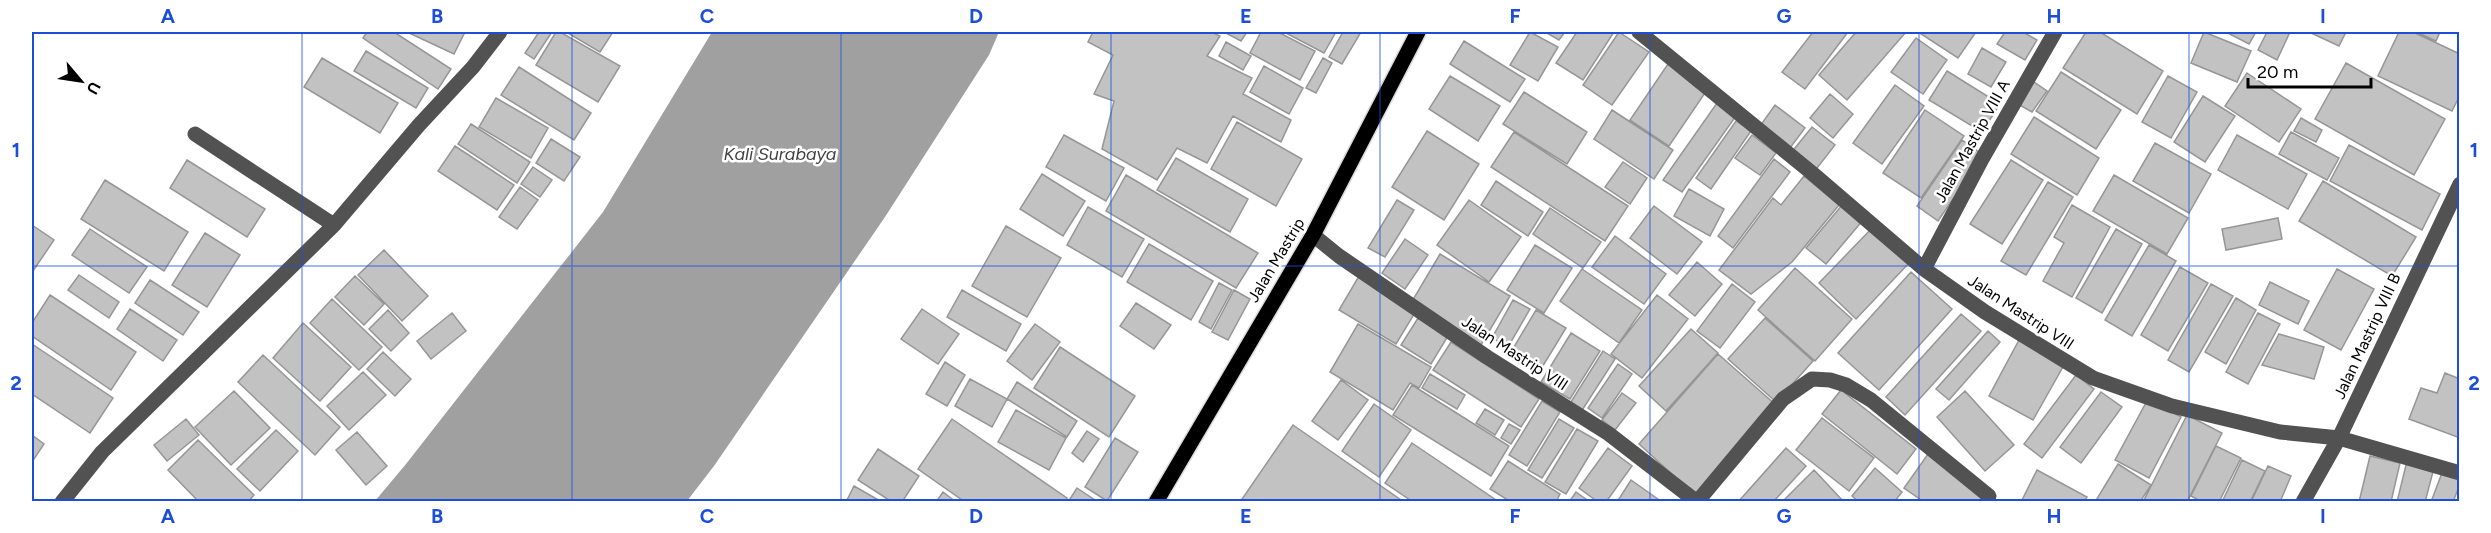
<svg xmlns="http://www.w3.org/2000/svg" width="2491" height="533" viewBox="0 0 2491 533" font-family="Figtree,sans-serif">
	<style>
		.water { fill: #a0a0a0 }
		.building { fill: #c2c2c2; stroke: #969696; stroke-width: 1.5 }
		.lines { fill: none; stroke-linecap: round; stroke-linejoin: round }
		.major-casing { stroke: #dbdbdb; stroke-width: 18 }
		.minor { stroke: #525252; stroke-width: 15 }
		.major { stroke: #000; stroke-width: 15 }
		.grid { fill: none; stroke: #1d4ed8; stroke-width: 1.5; stroke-opacity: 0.55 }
		.labels { text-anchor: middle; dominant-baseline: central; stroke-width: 5; stroke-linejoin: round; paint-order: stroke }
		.street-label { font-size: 16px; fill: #000; stroke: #fff }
		.water-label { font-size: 18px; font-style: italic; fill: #414141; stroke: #fff }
		.neatline { fill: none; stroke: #1d4ed8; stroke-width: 2 }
		.grid-label { font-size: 20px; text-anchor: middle; font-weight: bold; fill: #1d4ed8 }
	</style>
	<rect width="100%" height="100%" fill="#fff"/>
	<!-- water -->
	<path class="water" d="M712 32H999L989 55 885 217 714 466 687 501H375L406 464 603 212Z"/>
	<!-- building -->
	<path class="building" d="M367 32H394L451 69 438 89 363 38Z
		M407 32H465L454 54Z
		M539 32H552L534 59 525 53Z
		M556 32H560L620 66 598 102 536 65Z
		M566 32H613L600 52Z
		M1093 32H1211L1220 36 1207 56 1252 78 1243 94 1291 120 1281 142 1233 116 1207 163 1177 148 1157 180 1102 149 1114 101 1094 94 1113 55 1088 42Z
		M1224 32H1247L1241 41Z
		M1261 32H1278L1315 51 1300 80 1250 53Z
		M1284 32H1336L1324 53Z
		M1343 32H1361L1342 64 1329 57Z
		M1530 32 1558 47 1538 81 1510 65Z
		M1545 32H1565L1559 40Z
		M1577 32H1614L1583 80 1556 63Z
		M1619 32 1649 52 1612 105 1583 85Z
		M1813 32H1848L1805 89 1782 72Z
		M1856 32H1906L1847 100 1819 75Z
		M1918 32H1976L1958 58Z
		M2005 32H2023L2037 40 2025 60 1997 44Z
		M2086 32H2100L2163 71 2137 114 2063 68Z
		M2204 32 2251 51 2237 82 2191 63Z
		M2226 32H2256L2249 44Z
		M2267 32H2290L2277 60 2258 50Z
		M2309 32H2346L2339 46Z
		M2399 32H2413L2460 54V95L2452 111 2378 76Z
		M2416 32H2440L2436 41Z
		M1916 38 1947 60 1923 94 1891 72Z
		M1464 41 1525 79 1510 102 1450 64Z
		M1226 42 1251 56 1243 70 1219 56Z
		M1982 48 2006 62 1991 87 1968 74Z
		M366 51 428 88 416 108 354 71Z
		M322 58 398 103 380 133 304 87Z
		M1323 58 1332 63 1316 93 1306 88Z
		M2346 63 2445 119 2414 175 2315 119Z
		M1668 64 1707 90 1669 146 1630 120Z
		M1264 66 1303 88 1289 114 1250 92Z
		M519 67 591 113 574 140 501 95Z
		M1947 71 2000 104 1982 132 1929 100Z
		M2061 72 2121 110 2096 149 2036 111Z
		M2247 73 2301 109 2279 142 2225 106Z
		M1450 76 1500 106 1478 141 1429 109Z
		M2168 76 2197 92 2171 138 2142 122Z
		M2031 80 2047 91 2032 112 2016 103Z
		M1895 85 1924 106 1882 164 1853 143Z
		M1524 92 1587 132 1567 164 1503 124Z
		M1830 94 1853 114 1833 138 1810 118Z
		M2203 96 2235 116 2205 162 2174 142Z
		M496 98 548 128 531 158 479 127Z
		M1717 103 1736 116 1682 192 1663 180Z
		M1775 105 1805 128 1790 148 1760 126Z
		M1612 110 1673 150 1654 179 1594 139Z
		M1925 110 1964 136 1921 198 1883 173Z
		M2034 117 2099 158 2077 195 2011 154Z
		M2301 118 2322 130 2316 142 2294 131Z
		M1736 121 1751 131 1711 189 1696 178Z
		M1237 122 1302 159 1276 206 1211 169Z
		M471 124 530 162 517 183 458 144Z
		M1812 127 1835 145 1814 172 1791 153Z
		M1427 131 1479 164 1444 220 1392 187Z
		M1514 132 1628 206 1605 241 1491 167Z
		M2291 132 2339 158 2327 180 2279 154Z
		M1064 135 1124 168 1106 201 1046 167Z
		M1752 135 1776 153 1760 175 1735 158Z
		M2237 135 2307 174 2288 209 2218 170Z
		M551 139 580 157 564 181 536 163Z
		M1962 140 1983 155 1938 221 1917 206Z
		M2155 143 2211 174 2189 213 2133 181Z
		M2349 145 2440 194 2422 230 2330 181Z
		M455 146 514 185 497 210 438 171Z
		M1176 158 1248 199 1230 232 1157 190Z
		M1774 159 1790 172 1733 248 1718 236Z
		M187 160 265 209 247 237 170 188Z
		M2011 160 2043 180 2002 244 1970 224Z
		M1623 162 1647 178 1630 204 1605 187Z
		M533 167 552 180 540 197 521 184Z
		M1042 174 1085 201 1063 236 1020 209Z
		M1126 175 1258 253 1236 288 1106 211Z
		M2114 175 2188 218 2167 254 2093 211Z
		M1804 176 1839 205 1792 262 1751 294 1719 270 1773 198 1781 205Z
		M105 180 188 232 164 271 81 219Z
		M1496 181 1543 212 1528 236 1481 205Z
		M2323 181 2416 237 2392 276 2299 221Z
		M2048 182 2073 197 2026 275 2001 261Z
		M520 187 538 200 517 229 499 217Z
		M1689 189 1724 209 1710 236 1674 216Z
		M1397 200 1414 210 1385 257 1368 248Z
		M1469 200 1521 237 1489 282 1437 245Z
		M1843 204 1863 220 1826 264 1806 248Z
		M2072 205 2110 227 2072 297 2043 281 2064 243 2054 237Z
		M1654 206 1702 242 1677 274 1630 238Z
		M1088 207 1144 239 1122 277 1067 245Z
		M1550 208 1601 242 1583 268 1533 234Z
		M2278 218 2282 239 2226 250 2222 229Z
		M32 225 54 240 33 271 32 270Z
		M1006 226 1061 258 1027 317 972 286Z
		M1874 226 1910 262 1856 319 1819 283Z
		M90 229 147 267 129 293 72 255Z
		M2116 229 2142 244 2102 313 2076 298Z
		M205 233 240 255 207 307 172 285Z
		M1615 236 1666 274 1644 304 1592 267Z
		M1405 239 1428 255 1405 289 1382 273Z
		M1149 244 1213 281 1191 320 1127 282Z
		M1535 245 1572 268 1544 313 1507 290Z
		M2149 245 2176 261 2132 336 2105 320Z
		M384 250 428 296 402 321 358 275Z
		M1440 254 1510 296 1481 345 1411 303Z
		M1697 262 1722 284 1695 316 1669 295Z
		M2180 267 2208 283 2168 351 2141 335Z
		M1795 268 1852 319 1815 361 1758 310Z
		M1582 269 1642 310 1619 343 1560 301Z
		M2337 269 2374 289 2341 350 2304 330Z
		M1911 272 1952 309 1879 390 1838 353Z
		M79 275 119 302 109 318 68 290Z
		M355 276 384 304 364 325 335 297Z
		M1359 276 1416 311 1396 344 1339 310Z
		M150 280 199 312 183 335 135 303Z
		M2270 282 2309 301 2298 324 2259 305Z
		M1219 283 1232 290 1211 329 1199 322Z
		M1732 284 1755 302 1720 348 1697 331Z
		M2211 284 2233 296 2189 372 2168 360Z
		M962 290 1021 324 1006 351 947 317Z
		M1234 290 1250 299 1228 340 1212 332Z
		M50 295 136 352 111 390 32 336V323Z
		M1657 295 1688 319 1642 378 1611 354Z
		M2236 298 2256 310 2226 364 2205 352Z
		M332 299 382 347 359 370 310 323Z
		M1513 300 1530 309 1508 347 1492 338Z
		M1136 303 1171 325 1154 349 1120 326Z
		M130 309 177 340 163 361 117 329Z
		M922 309 959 334 938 364 901 339Z
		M388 310 409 333 391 351 369 329Z
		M1536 310 1566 328 1538 374 1508 357Z
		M452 313 466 331 431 359 417 341Z
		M2258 313 2280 324 2248 384 2226 372Z
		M1961 314 1981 331 1905 415 1886 397Z
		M1418 318 1448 336 1431 364 1401 345Z
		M1765 318 1813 361 1776 402 1728 359Z
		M303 323 351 367 320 401 273 358Z
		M1035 324 1060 342 1032 380 1007 361Z
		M1358 324 1431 367 1419 388 1410 383 1393 410 1330 372Z
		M1691 329 1718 353 1666 411 1639 386Z
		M1988 331 2000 342 1949 400 1936 389Z
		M1571 333 1600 351 1570 399 1541 382Z
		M2279 334 2324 347 2314 379 2262 365Z
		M2019 340 2064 365 2033 420 1989 396Z
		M1451 342 1539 399 1521 427 1433 370Z
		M32 344 113 398 90 433 32 394Z
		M1060 347 1135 396 1109 437 1034 388Z
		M1603 351 1615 359 1581 412 1569 405Z
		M383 352 411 379 395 396 367 369Z
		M1718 354 1776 405 1696 496 1639 444Z
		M263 355 340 427 315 455 238 382Z
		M945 362 965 375 947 406 926 394Z
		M1618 364 1632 374 1602 418 1588 408Z
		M363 372 386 395 349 430 327 406Z
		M2445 373 2460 379V438L2409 419 2421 388 2437 393Z
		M1430 374 1465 395 1457 409 1422 388Z
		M2076 375 2094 389 2042 458 2024 444Z
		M970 379 1007 399 992 427 955 406Z
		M1341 380 1368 400 1338 440 1312 421Z
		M1017 382 1077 421 1067 437 1007 399Z
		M1412 385 1509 446 1491 476 1393 415Z
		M1841 390 1916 449 1897 474 1822 414Z
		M234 391 270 428 231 465 195 427Z
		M1965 391 2014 445 1985 471 1937 417Z
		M2101 392 2122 407 2081 463 2060 447Z
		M1622 393 1636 403 1615 430 1602 420Z
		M2148 399 2181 417 2149 478 2115 460Z
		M1542 401 1560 412 1527 466 1509 455Z
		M1374 404 1411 430 1379 477 1342 451Z
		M1485 409 1504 420 1495 435 1476 423Z
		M1016 410 1066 438 1049 470 998 442Z
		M2187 415 2222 433 2187 502H2143Z
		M1822 418 1874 458 1849 491 1796 450Z
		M186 419 199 435 167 461 154 445Z
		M952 419 1067 498 1065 502H965L918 469Z
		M1559 419 1574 428 1542 478 1528 470Z
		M1509 424 1520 430 1511 444 1501 438Z
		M1293 425 1404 502H1240Z
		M1577 429 1598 441 1566 494 1545 482Z
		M276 430 298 451 260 491 237 469Z
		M1087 431 1099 439 1083 462 1072 453Z
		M357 432 387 466 366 485 336 450Z
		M32 435 44 444 32 462Z
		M1115 438 1138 452 1107 501 1085 487Z
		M198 440 254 495 248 502H199L168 470Z
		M1412 443 1499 502H1413L1385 483Z
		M2216 446 2241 458 2219 502H2202L2191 496Z
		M1608 448 1632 466 1606 502H1598L1579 488Z
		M1786 448 1806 466 1773 502H1738Z
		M878 449 919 476 902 502H892L858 480Z
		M1928 454 1987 502H1924L1904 488Z
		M2370 456 2400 463 2391 502H2359Z
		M2242 460 2265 471 2250 502H2222Z
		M1508 461 1560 494 1556 502H1511L1490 489Z
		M2407 461 2434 468 2425 502H2397Z
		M2118 464 2151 485 2140 502H2095Z
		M2268 466 2291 476 2280 502H2251Z
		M1875 468 1902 492 1894 502H1859L1852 496Z
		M1814 470 1844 502H1782Z
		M2037 470 2087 497 2084 502H2021Z
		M2443 470 2460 477V484L2453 502H2431Z
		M1631 480 1662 502H1617Z
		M854 486 882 502H846Z
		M1077 488 1098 502H1068Z
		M943 492 956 502H936Z
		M1576 492 1590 502H1569Z"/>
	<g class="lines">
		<!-- major casing -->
		<g class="major-casing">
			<path id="major" d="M1156 502 1313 235 1418 32"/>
		</g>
		<!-- minor -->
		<path class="minor" d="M1639 32 1812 173 1924 269 1985 312 2093 378 2172 406 2280 432 2339 438 2460 473
			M195 134 334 225
			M1313 235 1339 256 1487 357 1609 434 1697 502 1783 399 1812 379 1830 380 1846 385 1871 400 1989 496
			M1924 269 1982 159 2055 32
			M62 502 102 452 334 225 419 125 473 67 500 32
			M2303 502 2339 438 2460 184"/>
		<!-- major -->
		<use href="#major" class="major"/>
	</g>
	<!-- grid -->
	<path class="grid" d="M302 32V502M572 32V502M841 32V502M1111 32V502M1380 32V502M1650 32V502M1919 32V502M2189 32V502M32 266H2460"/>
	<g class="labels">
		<!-- street labels -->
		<g class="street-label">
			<text transform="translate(1972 141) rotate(-61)">Jalan Mastrip VIII A</text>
			<text transform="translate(1276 260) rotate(-59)">Jalan Mastrip</text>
			<text transform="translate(2021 312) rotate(33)">Jalan Mastrip VIII</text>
			<text transform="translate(2367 336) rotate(-65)">Jalan Mastrip VIII B</text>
			<text transform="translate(1515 353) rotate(33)">Jalan Mastrip VIII</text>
		</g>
		<!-- water labels -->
		<g class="water-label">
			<text x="780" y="154">Kali Surabaya</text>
		</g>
	</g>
	<!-- border -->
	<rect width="2491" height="533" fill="none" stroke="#ffffff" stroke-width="66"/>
	<!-- north arrow -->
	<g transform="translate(81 81) rotate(119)" stroke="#ffffff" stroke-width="4.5" paint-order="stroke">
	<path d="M0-4.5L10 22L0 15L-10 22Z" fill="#000000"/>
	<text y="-9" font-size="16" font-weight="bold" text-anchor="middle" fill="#000000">U</text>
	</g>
	<!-- scale -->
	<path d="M2248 78v9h123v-9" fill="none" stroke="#000000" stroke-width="3"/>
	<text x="2257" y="78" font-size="18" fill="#000000" stroke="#ffffff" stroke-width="4.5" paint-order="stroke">20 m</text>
	<rect x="33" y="33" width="2425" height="467" class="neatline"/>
	<g class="grid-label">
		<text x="168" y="23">A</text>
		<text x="437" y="23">B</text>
		<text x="707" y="23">C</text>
		<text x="976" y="23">D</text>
		<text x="1246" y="23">E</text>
		<text x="1515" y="23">F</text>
		<text x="1784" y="23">G</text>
		<text x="2054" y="23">H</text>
		<text x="2323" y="23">I</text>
		<text x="16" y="157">1</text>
		<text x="2474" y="157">1</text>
		<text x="16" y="390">2</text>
		<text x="2474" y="390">2</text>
		<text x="168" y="523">A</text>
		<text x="437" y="523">B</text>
		<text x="707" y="523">C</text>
		<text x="976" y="523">D</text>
		<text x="1246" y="523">E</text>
		<text x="1515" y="523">F</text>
		<text x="1784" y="523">G</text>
		<text x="2054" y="523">H</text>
		<text x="2323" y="523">I</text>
	</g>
</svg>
